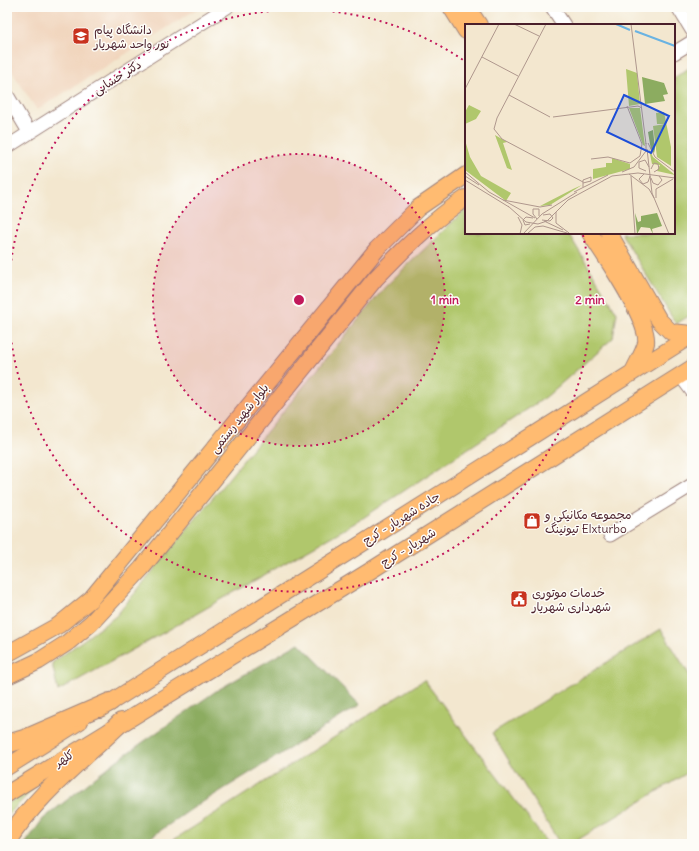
<svg xmlns="http://www.w3.org/2000/svg" width="699" height="851" viewBox="0 0 699 851" font-family="Delius,'Playpen Sans Arabic',sans-serif">
	<style>
		.built { fill: #f1d5bd }
		.green { fill: #b0c76c; stroke: #7d734c }
		.forest { fill: #8cac60; stroke: #6b6646 }
		.lines { fill: none; stroke-linecap: round; stroke-linejoin: round }
		.minor-casing { stroke: #9e837d; stroke-width: 15 }
		.major-casing { stroke: #9e837d; stroke-width: 18 }
		.highway-casing { stroke: #9e837d; stroke-width: 20 }
		.minor { stroke: #fff; stroke-width: 13 }
		.major { stroke: #ffbb71; stroke-width: 16 }
		.highway { stroke: #ffbb71; stroke-width: 18 }
		.ring { fill: none; stroke: #c2185b; stroke-width: 2; stroke-dasharray: 2 4 }
		.labels { text-anchor: middle; dominant-baseline: central; stroke-width: 3; stroke-linejoin: round; paint-order: stroke }
		.poi-label { font-size: 12px; fill: #4a1f2b; stroke: #fdfcf7; text-anchor: start }
		.street-label { font-size: 12px; fill: #4a1f2b; stroke: #fdfcf7 }
		.inset-river { fill: none; stroke: #6ab3e2; stroke-width: 2 }
		.inset-road { fill: none; stroke: #af978d; stroke-width: 1 }
		.view { fill: #1d4ed8; fill-opacity: 0.15; stroke: #1d4ed8; stroke-width: 2 }
		.inset-edge { fill: none; stroke: #4a1f2b; stroke-width: 2 }
		.centre { fill: #c2185b; stroke: #fdfcf7; stroke-width: 2 }
		.ring-label { font-size: 12px; text-anchor: middle; font-weight: bold; fill: #c2185b; stroke: #fdfcf7; stroke-width: 3; stroke-linejoin: round; paint-order: stroke }
	</style>
	<rect width="100%" height="100%" fill="#fdfcf7"/>
	<filter id="ink" filterUnits="userSpaceOnUse"><feTurbulence type="fractalNoise" baseFrequency=".025" numOctaves="2"/><feDisplacementMap in="SourceGraphic" scale="8" xChannelSelector="R" yChannelSelector="G"/><feConvolveMatrix kernelMatrix="1 2 1 2 8 2 1 2 1" color-interpolation-filters="sRGB"/></filter>
	<filter id="wash" filterUnits="userSpaceOnUse"><feTurbulence type="fractalNoise" baseFrequency=".012" numOctaves="4" result="noise"/><feDisplacementMap in="SourceGraphic" scale="16" xChannelSelector="R" yChannelSelector="G"/><feGaussianBlur stdDeviation="0.9" result="paint"/><feColorMatrix in="noise" values="0 0 0 0 0 0 0 0 0 0 0 0 0 0 0 0 0 1.4 0 .05"/><feComposite in="paint" operator="in"/></filter>
	<g filter="url(#wash)">
		<rect width="100%" height="100%" fill="#f3e7cf"/>
		<!-- built -->
		<path class="built" d="M7 7H200L37 110 7 64Z"/>
		<!-- green -->
		<path class="green" d="M692 66V314L676 324 621 233H674V78Z
			M466 209V233H568L617 313 613 338 546 397 360 520 163 633 58 691 52 663 116 616 385 287Z
			M661 629 692 679V770L571 844H560L492 733Z
			M424 680 548 844H167Z
			M36 786 7 816V804Z"/>
		<!-- forest -->
		<path class="forest" d="M299 643 360 705 193 808 141 844H25L43 819 116 761 216 691Z"/>
	</g>
	<g filter="url(#ink)">
		<g class="lines">
			<!-- minor casing -->
			<g class="minor-casing">
				<path id="minor" d="M552 7 564 25
					M678 7 692 30
					M674 53 692 42
					M7 95 29 132
					M7 147 227 7
					M680 375 692 391
					M610 535 692 485"/>
			</g>
			<!-- major casing -->
			<g class="major-casing">
				<path id="major" d="M451 7 466 31
					M467 7 479 25
					M590 233C604 255 649 319 646 343 644 352 637 363 633 372
					M609 233 659 320 671 332 692 334
					M7 654 59 625 91 599 377 249 418 208 466 175
					M7 676 39 661 67 643 91 623 142 568 375 279C403 250 432 220 466 198
					M100 709 692 335
					M7 767 80 721
					M7 794 370 571 692 368"/>
			</g>
			<!-- highway casing -->
			<g class="highway-casing">
				<path id="highway" d="M7 744 27 738 110 702
					M7 841C36 795 82 760 121 722"/>
			</g>
			<!-- minor -->
			<use href="#minor" class="minor"/>
			<!-- major -->
			<use href="#major" class="major"/>
			<!-- highway -->
			<use href="#highway" class="highway"/>
		</g>
	</g>
	<!-- distance rings -->
	<circle cx="299" cy="300" r="146" fill="#c2185b" fill-opacity=".12"/>
	<g class="ring">
		<circle cx="299" cy="300" r="146"/>
		<path d="M583 235A291 291 0 1 1 466 62"/>
	</g>
	<!-- icons -->
	<defs>
		<g id="university-square" transform="scale(0.9)"><rect x="-9" y="-9" width="18" height="18" rx="4" fill="#c8321e" stroke="#fdfcf7"/><path d="M0-5L7-2L0 1L-7-2ZM-4 1L0 2.5L4 1V4Q0 6-4 4Z" fill="#fff"/></g>
		<g id="shop-square" transform="scale(0.9)"><rect x="-9" y="-9" width="18" height="18" rx="4" fill="#c8321e" stroke="#fdfcf7"/><path d="M-5-2.5h2.3a2.7 3.5 0 0 1 5.4 0H5L5.5 6h-11ZM-1.5-2.5h3a1.5 2.3 0 0 0-3 0Z" fill="#fff"/></g>
		<g id="civic-square" transform="scale(0.9)"><rect x="-9" y="-9" width="18" height="18" rx="4" fill="#c8321e" stroke="#fdfcf7"/><path d="M-.6-6.5H3V-4.5H.6V-3L4-1V1h2V6H-6V1h2V-1L-.6-3ZM-1.2 2.5V6h2.4V2.5Z" fill="#fff"/></g>
	</defs>
	<g fill-rule="evenodd">
		<use href="#university-square" x="81" y="36"/>
		<use href="#shop-square" x="532" y="521"/>
		<use href="#civic-square" x="519" y="599"/>
	</g>
	<g class="labels">
		<!-- poi labels -->
		<g class="poi-label">
			<text x="94" y="29">دانشگاه پیام<tspan x="94" dy="14">نور واحد شهریار</tspan></text>
			<text x="545" y="514">مجموعه مکانیکی و<tspan x="545" dy="14">تیونینگ Elxturbo</tspan></text>
			<text x="532" y="592">خدمات موتوری<tspan x="532" dy="14">شهرداری شهریار</tspan></text>
		</g>
		<!-- street labels -->
		<g class="street-label">
			<text transform="translate(117 77) rotate(-32)">دکتر حسابی</text>
			<text transform="translate(239 418) rotate(-51)">بلوار شهید رستمی</text>
			<text transform="translate(401 518) rotate(-32)">جاده شهریار - کرج</text>
			<text transform="translate(408 547) rotate(-32)">شهریار - کرج</text>
			<text transform="translate(64 758) rotate(-32)">کلهر</text>
		</g>
	</g>
	<!-- overview -->
	<g transform="translate(465 24)">
		<rect width="210" height="210" fill="#f3e7cf"/>
		<path d="M161 45 172 49 175 80 164 82ZM4 81 16 87 11 95 0 100V88ZM164 84H175L180 122 178 121ZM199 88 206 123V142L192 133 188 102 200 100H192L191 89ZM30 111 42 118 38 119 47 146 42 144ZM0 116 5 133 16 152 46 169 41 177 0 146ZM184 125 188 133 210 151 192 147 195 141 187 140ZM147 134 165 140V145L128 155V145L141 143V139H147ZM117 161 85 181 75 182 108 165Z" fill="#b0c76c"/>
		<path d="M177 53 199 59 203 70 198 71 200 77 180 80ZM188 106 190 125 189 129 186 126 183 108ZM170 189 173 198 176 197V192L192 189 197 202 187 205 188 210 185 204 176 203 172 210Z" fill="#8cac60"/>
		<path class="inset-river" d="M151 0 165 6M170 7 210 22"/>
		<path class="inset-road" d="M49 0 74 12M81 0 32 94 29 105 37 115 118 158M166 0 181 120M17 33 53 52M0 65 34 0M44 71 85 93M88 93 173 82 177 84M183 119 190 133 210 148M182 125 187 169 204 210M126 135 143 133 165 139 175 132 177 120 162 82M186 145 189 139 193 140 194 145 189 148M181 147 174 144V138L180 136 184 143M0 148 24 168 70 194M157 148 169 143 181 127V119M164 150 184 165 189 174M179 150 174 155 178 160 183 158 185 152M0 152 14 161M166 152 170 210M186 154 188 159 193 161 197 156 194 152M0 156 44 183M118 163V156L126 153V157L118 159M109 168 143 151M191 174V165L208 155M38 176 75 183 87 181M43 182 61 198 73 200 82 197 103 176 147 152 173 149 210 154M91 188V199L104 209M53 193 57 201 55 210M72 195 68 190V185H74V192M77 196 85 197 88 194 85 190 78 191M79 197 98 206M65 200 60 201 58 196 61 193 68 194M58 210 77 190 112 168M62 210 70 203 78 202 102 209"/>
		<path class="view" d="M159 71 204 92 186 129 142 108Z"/>
		<rect width="210" height="210" class="inset-edge"/>
	</g>
	<circle cx="299" cy="300" r="6" class="centre"/>
	<g class="ring-label">
		<text x="445" y="304">1 min</text>
		<text x="590" y="304">2 min</text>
	</g>
	<!-- margin -->
	<rect width="699" height="851" fill="none" stroke="#fdfcf7" stroke-width="24"/>
</svg>
